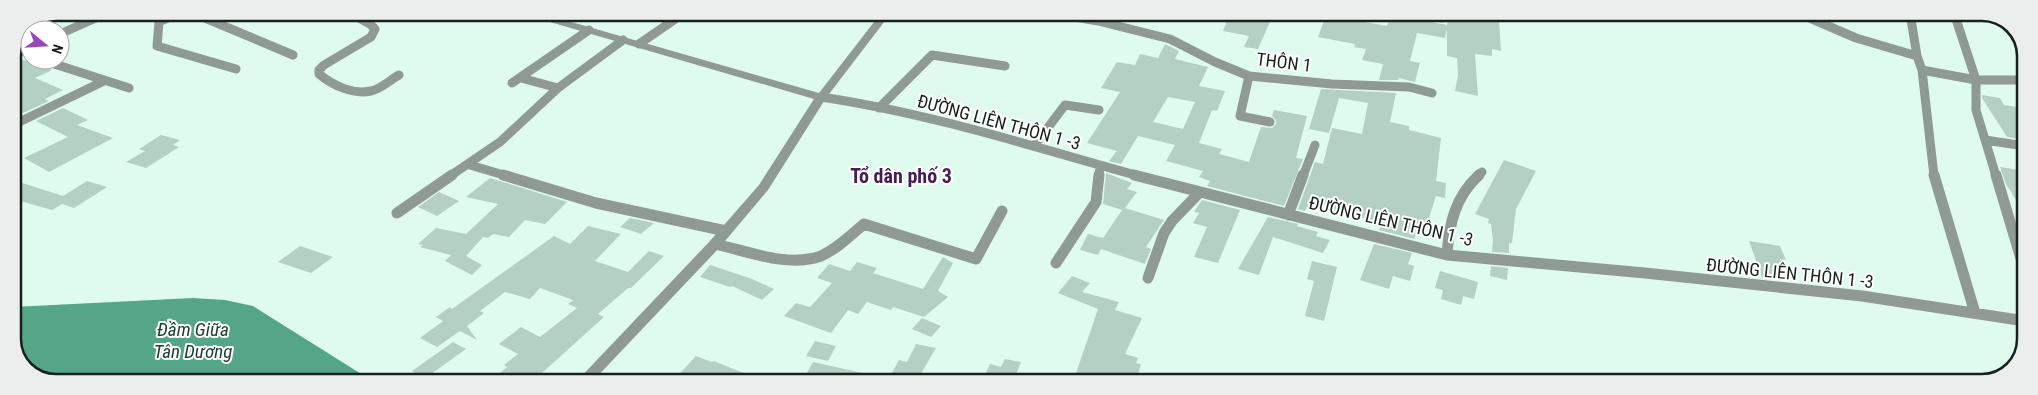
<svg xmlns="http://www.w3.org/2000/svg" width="2038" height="395" viewBox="0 0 2038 395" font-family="'Roboto Condensed',sans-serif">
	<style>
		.water { fill: #54a686 }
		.building { fill: #b4cfc3; fill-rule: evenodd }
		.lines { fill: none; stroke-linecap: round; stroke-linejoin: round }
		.lane-far1 { stroke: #8f9a95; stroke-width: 9 }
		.lane { stroke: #8f9a95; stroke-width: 11 }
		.street { fill: #8f9a95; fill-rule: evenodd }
		.labels { text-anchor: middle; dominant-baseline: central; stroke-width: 4; stroke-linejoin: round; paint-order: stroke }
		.street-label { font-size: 18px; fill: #17211c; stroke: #fff }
		.water-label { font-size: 19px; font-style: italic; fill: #1b4031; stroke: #fff }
		.quarter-label { font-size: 20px; font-weight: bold; fill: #441d52; stroke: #fff }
		.rim { fill: none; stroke: #17211c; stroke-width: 2.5 }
	</style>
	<rect width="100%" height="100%" fill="#dffbee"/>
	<!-- water -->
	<path class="water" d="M193 298 225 300 253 306 374 382H48L25 369 13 344V307Z"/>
	<!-- building -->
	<path class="building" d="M1230 13H1274L1258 49 1244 47 1249 36 1223 31Z
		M1327 13H1349L1347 19 1387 26 1391 14 1447 25 1448 19 1454 20V15L1499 21 1501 51 1492 49V56L1475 54 1478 96 1455 91 1458 75 1457 58 1447 56V29L1445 38 1417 33 1410 61 1420 63 1415 82 1399 78 1398 80H1379L1383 64 1362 60 1366 49 1354 47 1355 44 1318 37Z
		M1165 44 1179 51 1175 59 1208 67 1199 86 1225 91 1217 111 1212 110 1199 143 1222 149 1219 154 1249 162 1261 127 1272 128 1276 124V120L1272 116 1274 110 1307 116 1296 158 1303 159 1284 206 1207 186 1210 181 1199 177 1203 171 1166 161 1175 145 1138 136 1121 164 1109 161 1117 151 1087 143 1120 92 1101 88 1117 62 1135 65 1140 54 1158 58ZM1168 97 1195 102 1183 129 1153 122Z
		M20 59 52 70 35 78 63 90 45 99 49 101 23 113 13 108V61Z
		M1321 89 1396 93 1390 122 1409 126V130L1441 138 1436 181 1446 183 1445 198 1436 196 1426 227 1416 225 1415 239 1379 230 1382 222 1333 211 1334 208 1310 201 1305 211 1298 209 1315 162 1323 164 1332 128 1362 134 1368 103 1339 98 1329 133 1309 129Z
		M1982 95 2000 98 2004 105 2025 108V140L2007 137 1982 98Z
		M63 108 88 120 77 125 113 138 49 172 24 158 68 137 36 121Z
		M161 135 180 140 173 145 179 147 146 168 126 162 145 151 139 149Z
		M1504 160 1536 171 1516 209 1512 243H1509V253L1492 252 1493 240 1491 224 1488 223 1489 219 1475 214Z
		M2000 167 2025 171V214L2006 184Z
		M1106 173 1132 183 1127 189 1137 192 1125 208 1164 220 1146 247 1151 249 1145 264 1101 249 1098 255 1080 250 1088 234 1103 238 1122 210 1103 204Z
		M490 178 567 202 545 224 525 220 509 237 493 234 488 238 483 237 466 256 482 265 472 275 445 261 451 255 420 247 423 245 418 244 436 228 466 234 498 204 466 197Z
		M13 180 63 196 87 181 107 187 74 208 62 204 52 210 13 199Z
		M439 192 459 201 437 216 418 207Z
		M1202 200 1240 210 1218 263 1194 257 1207 227 1193 223 1199 213 1194 212Z
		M1268 217 1298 224 1297 226 1318 232 1316 236 1330 240 1323 253 1273 237 1259 275 1238 269Z
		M630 218 654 223 641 234 620 227Z
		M588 226 621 234 595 261 628 272 649 251 664 256 631 288H628L598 314 604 317 532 382H489L507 367 504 365 518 354 499 344 521 327 540 337 577 308 568 304 573 300 540 288 530 299 505 292 480 311 484 313 467 326 477 340 460 331 437 347 420 338 443 321 436 317 450 307 452 309 554 236 570 244Z
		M1749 241 1780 246 1786 260 1780 259 1788 281 1762 277Z
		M1374 244 1412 253 1408 264 1414 266 1410 281 1393 276 1389 289 1360 280Z
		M300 246 333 257 311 273 278 262Z
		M943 257 953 263 938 291 948 297 924 317 893 307 891 310 867 302 858 314 848 310 831 333 784 316 796 303 810 307 832 283 817 278 829 264 850 271 857 262 877 268 873 273 923 289Z
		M1312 261 1337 267 1324 321 1305 316 1314 281 1307 279Z
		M710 265 752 279 774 289 762 300 732 286 730 287 700 277Z
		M1491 266 1508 268 1507 280 1490 276Z
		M1440 271 1478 282 1474 299 1463 296 1461 305 1441 299 1443 290 1435 288Z
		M1072 276 1090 283 1082 292 1119 302 1115 310 1142 318 1125 354 1138 358 1136 363 1141 364 1136 382H1073L1098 309 1058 293Z
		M922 318 941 326 931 337 912 329Z
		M815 341 836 346 828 361 806 356Z
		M453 342 466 349 424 379 412 371Z
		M916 344 936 348 916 382 889 378 899 360 907 362Z
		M696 356 712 362 714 361 765 382H672Z
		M1005 359 1021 362 1013 382H982L990 364 1001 367Z
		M813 362 876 376V382H802Z"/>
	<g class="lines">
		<!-- lane-far1 -->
		<path class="lane-far1" d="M179 13 159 22 157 46 236 69
			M193 13 293 55
			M350 13 370 24 375 29 371 37 324 65 319 70V74C332 85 353 95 371 91 381 89 390 80 399 75
			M1052 13 1098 21 1170 39 1215 62 1249 76 1332 84 1409 87 1432 93
			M1413 13 1442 18 1443 13
			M1798 13 1856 38 1917 56
			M1910 13 1917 56 1922 70 1934 176
			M1954 13 1976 80V110L1996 176
			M60 34 107 13
			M639 44 684 13
			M13 55 30 47
			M42 60 129 88
			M1922 70 1976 80H2025
			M1249 76 1240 116 1270 122
			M521 78 558 88
			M512 83 589 30
			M821 97C929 113 1034 147 1139 176
			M879 108 932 55 1005 66
			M13 125 104 81
			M1985 140 2025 146
			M1034 146 1065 105 1099 110
			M470 165 507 176
			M450 176 500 142 558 88 623 40
			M1099 176 1100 166
			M1303 176 1315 145
			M1477 176 1482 172"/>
		<!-- lane -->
		<path class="lane" d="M503 175 596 203 726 231
			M1134 175 1447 255 1645 273 1862 296 2025 321
			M1934 175 1975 313
			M1996 175 2025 272
			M397 213 452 175
			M1288 215 1303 175
			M715 244C747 251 788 268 821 256 837 249 851 235 864 224L976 259 1002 211
			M1447 255C1449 224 1455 197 1479 175
			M1056 263 1096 202 1099 175
			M1148 278 1164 233 1172 221 1199 193"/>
		<!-- street -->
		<path class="street" d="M525 13H540L819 93 881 13H891L826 98 768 190 720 247 592 382H576L710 241 759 185 814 99 526 15Z"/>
	</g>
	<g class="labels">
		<!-- street labels -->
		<g class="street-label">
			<text transform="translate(1284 62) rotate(7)">THÔN 1</text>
			<text transform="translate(999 122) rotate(15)">ĐƯỜNG LIÊN THÔN 1 -3</text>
			<text transform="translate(1391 221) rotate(13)">ĐƯỜNG LIÊN THÔN 1 -3</text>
			<text transform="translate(1790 273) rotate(6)">ĐƯỜNG LIÊN THÔN 1 -3</text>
		</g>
		<!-- water labels -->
		<g class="water-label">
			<text x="193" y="329">Đầm Giữa<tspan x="193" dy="22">Tân Dương</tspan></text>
		</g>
		<!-- quarter labels -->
		<g class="quarter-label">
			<text x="901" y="176">Tổ dân phố 3</text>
		</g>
	</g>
	<!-- crop -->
	<path d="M0 0H2038V395H0ZM56 21H1982A35 35 0 0 1 2017 56V339A35 35 0 0 1 1982 374H56A35 35 0 0 1 21 339V56A35 35 0 0 1 56 21Z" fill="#eceded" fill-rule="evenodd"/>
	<path class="rim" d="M56 21H1982A35 35 0 0 1 2017 56V339A35 35 0 0 1 1982 374H56A35 35 0 0 1 21 339V56A35 35 0 0 1 56 21Z"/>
	<!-- north arrow -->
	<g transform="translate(45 45) rotate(108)"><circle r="24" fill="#ffffff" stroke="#a2a6a4"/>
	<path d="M0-4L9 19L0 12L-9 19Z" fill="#9847b6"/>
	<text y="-8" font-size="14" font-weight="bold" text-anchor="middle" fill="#17211c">N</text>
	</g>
</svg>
